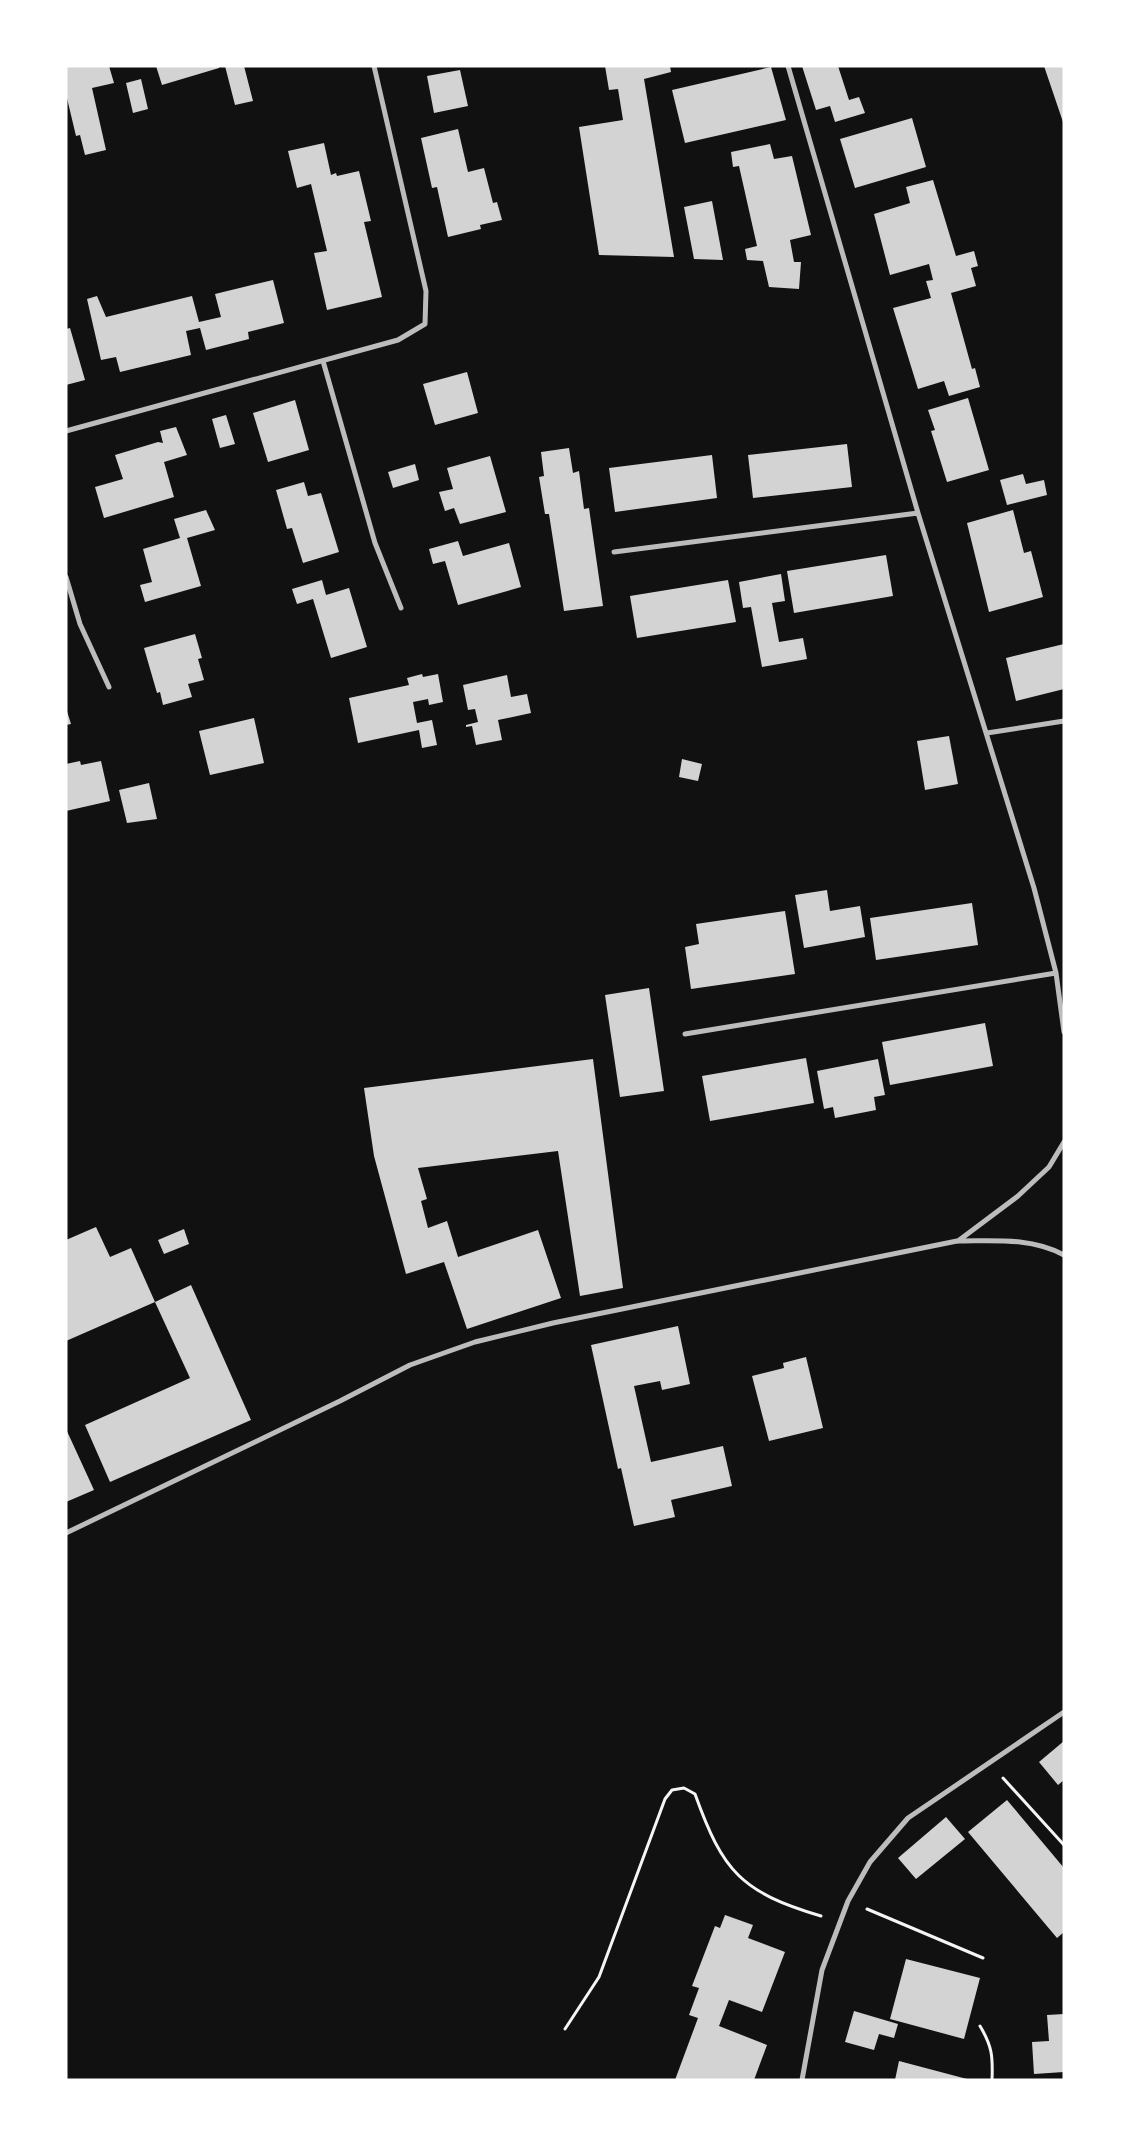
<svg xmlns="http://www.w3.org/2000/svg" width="1130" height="2146" viewBox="0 0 1130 2146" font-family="'Public Sans',sans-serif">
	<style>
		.building { fill: #d3d3d3 }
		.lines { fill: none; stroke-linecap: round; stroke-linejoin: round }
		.path { stroke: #f5f5f5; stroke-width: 3 }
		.minor { stroke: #bcbcbc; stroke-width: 5 }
	</style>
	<rect width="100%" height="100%" fill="#111"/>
	<!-- building -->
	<path class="building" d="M66 66H109L114 83 92 88 106 150 85 155 80 135 76 136 66 94Z
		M156 66H219V68L162 85Z
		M225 66H244L253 101 235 105Z
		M605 66H670L671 72 644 79 674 257 599 255 579 127 623 120 618 89 609 90Z
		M802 66H838L849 100 859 97 865 113 835 122 830 106 816 110Z
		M1044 66H1064V121L1063 122Z
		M771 67 786 120 685 143 672 90Z
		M460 70 468 106 434 113 427 76Z
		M141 79 148 109 133 113 126 83Z
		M912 118 926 167 855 188 840 139Z
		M458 129 468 172 484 168 493 203 497 202 502 220 480 225 481 229 448 237 437 187 432 188 421 138Z
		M324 143 331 175 336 173 337 176 359 171 371 221 364 222 382 297 327 310 314 253 327 251 311 184 297 188 288 151Z
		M770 144 774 159 792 156 811 235 790 240 794 262H801L799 289 769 287 763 261 747 260 745 249 757 246 739 166 733 167 731 152Z
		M933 180 956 256 974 251 978 266 971 268 976 286 951 293 972 369 975 368 980 387 949 396 944 381 918 389 893 308 931 298 926 281 933 280 929 264 890 275 874 214 910 203 906 187Z
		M712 201 723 260 694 259 684 207Z
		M273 280 284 323 248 332 249 339 206 350 200 328 186 331 191 355 120 372 116 357 101 360 87 299 97 296 106 317 192 296 199 322 221 317 215 294Z
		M70 328 85 380 66 385V329Z
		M467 372 478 413 435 425 423 384Z
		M968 398 989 470 947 482 931 431 935 430 928 410Z
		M295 400 309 450 268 462 253 413Z
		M226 415 235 444 220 448 212 419Z
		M176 427 187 455 164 462 174 497 104 518 95 487 123 479 115 455 158 442 163 443 160 431Z
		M847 444 852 487 753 498 748 455Z
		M569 448 573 473 579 471 584 509 589 508 603 606 564 611 549 514H545L539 477 544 476 541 452Z
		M712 455 717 498 615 512 609 468Z
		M490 456 506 512 460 524 454 508 445 511 439 492 453 489 447 468Z
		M415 464 419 480 393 488 388 472Z
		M1023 474 1026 484 1044 480 1047 495 1007 505 1000 480Z
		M304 482 308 496 321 493 339 552 303 563 292 528 287 529 276 490Z
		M206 510 215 530 187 538 201 586 145 602 140 585 152 582 143 549 180 538 174 519Z
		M1013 510 1024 553 1031 551 1043 597 989 612 967 523Z
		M458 541 463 556 509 543 521 587 458 605 445 561 433 564 429 549Z
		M886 555 893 596 794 613 787 571Z
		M781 574 785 601 772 603 779 642 803 638 807 659 762 667 751 607 743 608 739 582Z
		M322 580 326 595 349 588 367 647 331 658 313 599 297 604 292 589Z
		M728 580 736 622 637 638 630 596Z
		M195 634 202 658 198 659 204 680 188 684 192 697 163 705 160 692 157 693 144 648Z
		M1064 644V689L1016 701 1006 658Z
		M422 674 423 677 438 674 443 702 429 705 428 699 413 702 417 723 432 720 437 745 422 748 419 730 358 743 349 698 409 685 407 678Z
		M507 675 511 697 527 694 531 713 498 720 502 740 476 745 472 726 466 727V725L478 722 475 709 468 710 463 685Z
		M66 708 71 724 66 725Z
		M254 718 264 763 210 775 199 731Z
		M949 736 958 784 925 790 917 741Z
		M682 759 702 764 698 781 679 777Z
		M80 761 81 765 101 761 110 801 66 811V764Z
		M149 783 157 819 127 823 119 790Z
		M827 890 830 911 860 906 865 937 804 948 795 895Z
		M972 903 978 945 876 960 870 918Z
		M785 911 795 974 691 989 685 947 699 944 696 924Z
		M649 988 664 1091 620 1097 605 995Z
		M985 1023 993 1066 890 1085 882 1042Z
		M806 1058 814 1103 710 1121 702 1076Z
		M593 1059 623 1288 580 1296 558 1151 418 1168 427 1199 421 1201 428 1228 447 1221 458 1257 538 1230 561 1298 467 1329 444 1262 406 1274 374 1156 364 1088Z
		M878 1059 885 1095 874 1097 876 1110 835 1118 833 1107 824 1109 817 1071Z
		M96 1227 110 1257 131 1248 155 1302 191 1285 251 1420 110 1482 85 1425 190 1378 155 1302 66 1341V1240Z
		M184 1229 189 1244 164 1254 158 1240Z
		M678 1326 690 1384 662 1390 660 1381 634 1386 651 1462 723 1446 732 1486 671 1500 675 1517 634 1526 621 1468 618 1469 591 1345Z
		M806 1357 823 1428 769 1441 752 1376 784 1368 783 1363Z
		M66 1429 94 1490 66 1502Z
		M1064 1741V1780L1058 1785 1039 1762Z
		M1007 1800 1064 1868V1932L1057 1938 968 1832Z
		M946 1817 965 1839 916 1879 898 1858Z
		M725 1915 753 1925 748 1938 785 1952 762 2012 729 2000 719 2026 767 2045 754 2080H675L698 2018 689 2015 699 1988 692 1986 715 1926 720 1928Z
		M906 1959 980 1978 964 2039 890 2019Z
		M854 2011 898 2024 894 2038 879 2034 874 2050 845 2042Z
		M1064 2014V2072L1034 2074 1032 2042 1049 2041 1047 2015Z
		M899 2061 967 2079V2080H895Z"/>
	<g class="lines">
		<!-- path -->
		<path class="path" d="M1003 1778 1064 1845
			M867 1909 983 1958
			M980 2026C992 2046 993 2056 992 2080
			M565 2029 599 1977 665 1799 672 1790 684 1788 695 1794C723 1872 741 1892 821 1916"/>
		<!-- minor -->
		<path class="minor" d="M788 66 918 513 1034 888 1056 973 1064 1032
			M323 361 375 543 401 608
			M66 431 398 340 425 324 426 291 374 66
			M614 552 918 513
			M66 577 80 624 109 687
			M987 733 1064 721
			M685 1034 1056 973
			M958 1241 1018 1196 1049 1167 1064 1142
			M66 1533 340 1401 410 1365 475 1342 553 1323 957 1241C993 1241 1031 1237 1064 1255
			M802 2080 822 1970 848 1901 870 1862 908 1818 1064 1712"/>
	</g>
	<!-- border -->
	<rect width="1130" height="2146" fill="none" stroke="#ffffff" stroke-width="135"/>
</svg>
